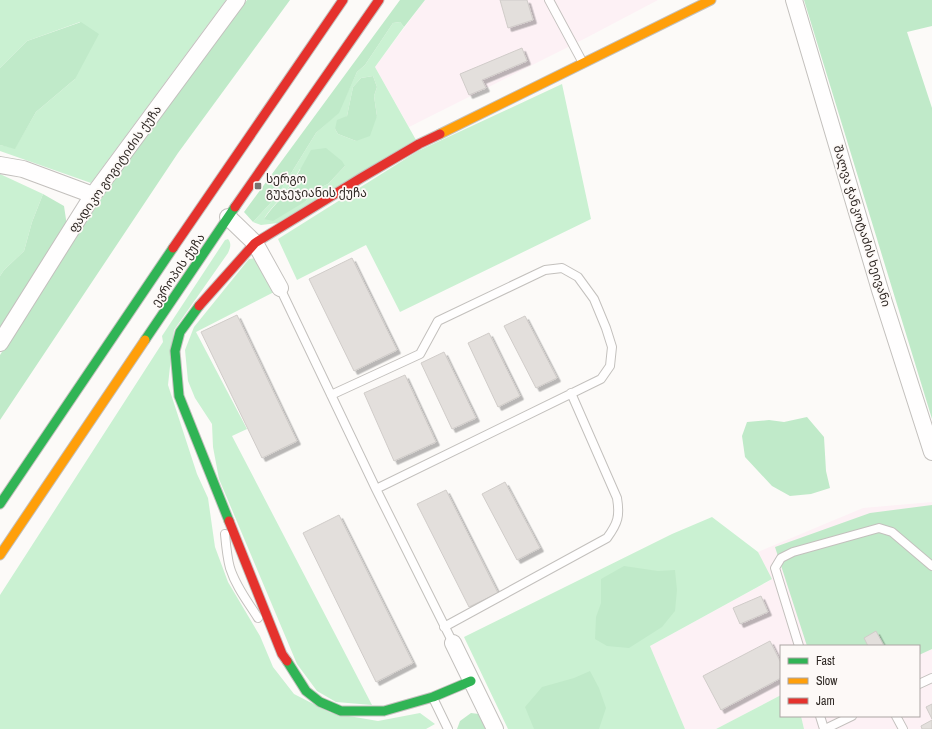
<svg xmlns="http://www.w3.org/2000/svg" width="932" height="729" viewBox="0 0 932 729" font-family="'Archivo Narrow','Noto Sans Georgian',sans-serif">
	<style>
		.commercial { fill: #fdf1f5 }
		.green { fill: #caf1d2; fill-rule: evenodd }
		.forest { fill: #c0eac9 }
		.building { fill: #e3dfdc; stroke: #d0ccc9; filter: url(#shadow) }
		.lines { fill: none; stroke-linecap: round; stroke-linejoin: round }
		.lane-casing { stroke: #c3c0bd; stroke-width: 10 }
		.street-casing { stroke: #c3c0bd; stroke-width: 18 }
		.fast-casing { stroke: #c3c0bd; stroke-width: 11 }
		.slow-casing { stroke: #c3c0bd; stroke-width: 11 }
		.jam-casing { stroke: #c3c0bd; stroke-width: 11 }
		.lane { stroke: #fffefe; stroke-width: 8 }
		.street { stroke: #fffefe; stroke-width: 16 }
		.fast { stroke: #30b455; stroke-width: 9 }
		.slow { stroke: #ff9f0a; stroke-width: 9 }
		.jam { stroke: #e5322d; stroke-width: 9 }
		.poi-dot { fill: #77726e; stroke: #fdf9f7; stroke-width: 1.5 }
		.labels { text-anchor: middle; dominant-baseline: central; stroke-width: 3.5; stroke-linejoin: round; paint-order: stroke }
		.street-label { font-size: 12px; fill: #2f2824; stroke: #fdf9f7 }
		.poi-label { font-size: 12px; fill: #2f2824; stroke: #fdf9f7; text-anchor: start }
	</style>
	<defs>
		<filter id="shadow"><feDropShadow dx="3.5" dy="3.5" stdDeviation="0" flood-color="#0004"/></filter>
	</defs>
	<rect width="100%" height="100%" fill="#fcfaf8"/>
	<!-- commercial -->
	<path class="commercial" d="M425 0H658L584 39 409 127 375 67Z
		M932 502V729H804L801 716H919V646H781V695L716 729H685L650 646 771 580 758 552 863 508Z"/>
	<!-- green -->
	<path class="green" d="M0 0H226L91 183 0 151V145L15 148 36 112 75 79 80 22 27 41 0 68Z
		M400 22 404 27 375 67 416 140 278 223 261 225 253 222 277 196 316 133 338 113 357 72 365 65 393 23ZM373 76 377 87 374 96 377 116 356 141 338 134 335 129 347 116 353 87 361 78ZM345 166 328 184 313 191 306 201 264 219C269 210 276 204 282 196 289 188 294 178 300 169Z
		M562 84 591 219 400 312 366 245 297 280 278 239 418 151Z
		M0 174 43 194 32 222 24 251 4 270 0 276Z
		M228 239C232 244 230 248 228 253L174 330 168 385 197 474 208 498 215 547 228 582 260 636 273 667 294 694 331 713 378 721 420 713 435 724 426 729H0V595L163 342 162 336 225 240Z
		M256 258 276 291 196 332 247 429 232 436 372 705 336 702 317 691 297 664 219 479 213 447 212 424 195 398 188 381 185 350 194 327 249 259Z
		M712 517 758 552 772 579 650 646 685 729H508L464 637 672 534Z
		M781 695V716H801L804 729H716Z"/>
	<!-- forest -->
	<path class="forest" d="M247 0H290L178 153 0 420V355L110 185Z
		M400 0H425L404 27 400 22 393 23 365 65 357 72 339 113 316 133 277 196 253 222 244 212Z
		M804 0H932V26L907 32 932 108V419Z
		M81 22 99 34 75 79 36 112 15 149 0 145V68L27 41Z
		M373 76 377 87 374 96 377 116 370 136 356 141 338 134 335 129 337 120 347 116 353 87 361 78Z
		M326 148 342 161 345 166 328 184 313 191 306 201 273 221 264 219C270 210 276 204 282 197 294 182 302 166 311 150Z
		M43 194 64 206 67 226 0 329V276L4 270 24 251 32 222Z
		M807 417 824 437 826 471 830 488 811 494 790 496 772 486 745 457 742 436 747 422 769 420 784 422Z
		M932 505V649L919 655V646H807L775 547 870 513Z
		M624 566 658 571 675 570 677 590 675 611 662 627 629 648 607 646 595 639 596 617 601 603V579Z
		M590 671 599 688 606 708 599 729H534L525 707 542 687 574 678Z
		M471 713 479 714 487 729H457L460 721Z"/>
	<!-- building -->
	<path class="building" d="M500 0H527L533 20 508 28Z
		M522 48 527 61 482 80 486 88 469 95 460 74Z
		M352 258 397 350 354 371 309 279Z
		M237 315 297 441 262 458 201 332Z
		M525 316 557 378 536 388 504 326Z
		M489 333 520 396 498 407 468 343Z
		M444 352 476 418 452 429 421 363Z
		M405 375 436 442 394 461 364 393Z
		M505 482 540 548 517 560 482 494Z
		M446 490 498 593 469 607 417 504Z
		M339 515 413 663 376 682 303 533Z
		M761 596 768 612 740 624 733 608Z
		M876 631 884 646H868L864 638Z
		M770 641 781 663V678L721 710 703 676Z
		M932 704V719L926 707Z
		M932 720V729H922L921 726Z"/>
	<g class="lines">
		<!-- lane casing -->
		<g class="lane-casing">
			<path id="lane" d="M549 0 583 63
				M280 288 376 489 453 643
				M331 395 420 354 438 321 545 270 562 268 578 277 594 299 606 328 612 347 610 366 601 379 376 489
				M225 534C226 545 227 557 230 568 236 587 248 602 258 618
				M444 627 607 538C618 523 620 516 617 498L571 393
				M799 646 775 568 781 558 793 552 879 528 892 532 932 566
				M919 684 932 678
				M433 698 448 729
				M820 716 824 729
				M896 716 903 729
				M825 729 852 716"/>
		</g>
		<!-- street casing -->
		<g class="street-casing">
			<path id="street" d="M794 0 880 290 932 452
				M0 165 23 169 93 195
				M228 217 255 243 280 288
				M0 343 93 195 237 0
				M453 643 495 729"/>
		</g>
		<!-- fast casing -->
		<g class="fast-casing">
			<path id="fast" d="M199 306 180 332 175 351 179 396 229 521
				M145 340 235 207
				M0 504 173 248
				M287 661 306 691 320 702 341 711H384L433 697 471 681"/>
		</g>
		<!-- slow casing -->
		<g class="slow-casing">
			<path id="slow" d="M440 134 711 0
				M0 555 145 340"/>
		</g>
		<!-- jam casing -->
		<g class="jam-casing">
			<path id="jam" d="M235 207 379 0
				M173 248 343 0
				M199 306 255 243 361 178 419 144 440 134
				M229 521 282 654 287 661"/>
		</g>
		<!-- lane -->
		<use href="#lane" class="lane"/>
		<!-- street -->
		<use href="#street" class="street"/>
		<!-- fast -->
		<use href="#fast" class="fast"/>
		<!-- slow -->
		<use href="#slow" class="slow"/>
		<!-- jam -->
		<use href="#jam" class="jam"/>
	</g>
	<!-- markers -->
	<rect class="poi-dot" x="254" y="182" width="8" height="8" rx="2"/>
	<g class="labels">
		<!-- street labels -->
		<g class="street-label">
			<text transform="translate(115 169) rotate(-55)">ფადიკო გოგიტიძის ქუჩა</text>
			<text transform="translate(862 226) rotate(73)">შალვა ჭანკოტაძის ხეივანი</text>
			<text transform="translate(178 270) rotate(-56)">ევროპის ქუჩა</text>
		</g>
		<!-- poi labels -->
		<g class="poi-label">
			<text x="266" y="179">სერგო<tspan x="266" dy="14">გუჯეჯიანის ქუჩა</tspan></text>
		</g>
	</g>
	<!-- legend -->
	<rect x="780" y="645" width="140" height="72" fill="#fdf9f7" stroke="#aba5a3"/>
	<rect x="788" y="658" width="20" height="6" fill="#30b455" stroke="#aba5a3"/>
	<text x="816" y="665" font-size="12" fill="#2f2824">Fast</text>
	<rect x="788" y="678" width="20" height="6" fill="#ff9f0a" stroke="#aba5a3"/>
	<text x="816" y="685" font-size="12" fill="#2f2824">Slow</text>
	<rect x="788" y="698" width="20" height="6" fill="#e5322d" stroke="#aba5a3"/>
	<text x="816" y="705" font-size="12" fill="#2f2824">Jam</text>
</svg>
